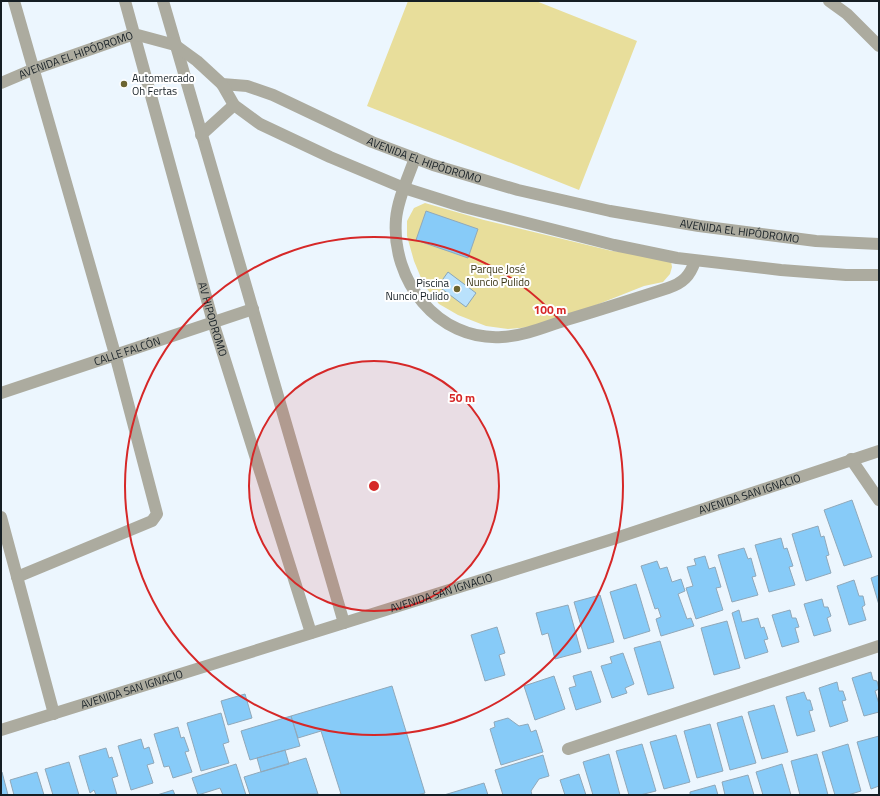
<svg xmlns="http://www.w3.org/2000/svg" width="880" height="796" viewBox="0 0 880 796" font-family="'Titillium Web',sans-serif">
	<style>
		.green { fill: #e8de9b }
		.water { fill: #b9e1fc; stroke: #88a6bb }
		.building { fill: #87cbf8; stroke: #90a8b9 }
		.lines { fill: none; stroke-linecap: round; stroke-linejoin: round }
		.street { stroke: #acab9f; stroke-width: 12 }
		.ring { fill: none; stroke: #d62828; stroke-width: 2 }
		.poi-dot { fill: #6c6430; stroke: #fff; stroke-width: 1.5 }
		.labels { text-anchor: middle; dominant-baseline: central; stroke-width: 4; stroke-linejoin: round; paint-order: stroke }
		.street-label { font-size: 11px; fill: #151e24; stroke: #fff }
		.poi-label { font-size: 11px; fill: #151e24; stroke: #fff; text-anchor: start }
		.park-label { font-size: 11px; fill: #393414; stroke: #fff }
		.centre { fill: #d62828; stroke: #fff; stroke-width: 2 }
		.ring-label { font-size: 12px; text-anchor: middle; font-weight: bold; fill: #d62828; stroke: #fff; stroke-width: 4; stroke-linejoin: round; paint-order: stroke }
	</style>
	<rect width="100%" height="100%" fill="#ecf6fe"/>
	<!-- green -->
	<path class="green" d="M408 1H536L637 41 579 190 367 106Z
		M425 203 484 220 612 251 664 256 671 261 672 267 670 274 663 282 644 286 581 311 531 327 508 329 486 326 458 315 439 304 424 285 414 261 407 236V221L414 208Z"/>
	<!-- water -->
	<path class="water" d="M448 272 476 293 466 307 438 286Z"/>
	<!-- building -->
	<path class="building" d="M426 211 478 229 468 258 416 240Z
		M852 500 872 557 844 566 824 510Z
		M818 526 821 537 824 536 829 555 826 556 831 573 806 581 792 534Z
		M781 538 784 549 787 548 793 566 789 567 795 585 769 592 755 545Z
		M744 548 748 559 751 558 756 576 752 577 758 595 732 602 718 555Z
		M705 556 709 569 715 567 721 587 716 588 723 610 696 619 686 588 693 586 687 567 696 565 694 559Z
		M657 561 660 569 667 567 672 582 681 579 685 591 678 594 687 619 691 618 694 626 661 636 656 619 661 617 658 608 655 609 641 566Z
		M879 575V605L871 578Z
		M854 580 859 596H863L865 605 862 607 866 620 849 625 837 586Z
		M636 584 650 631 624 639 610 592Z
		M600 595 614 642 588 649 574 602Z
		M822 599 824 607H828L831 616 827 618 831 631 814 636 804 604Z
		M568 605 581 652 555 659 548 633 542 635 536 613Z
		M739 610 742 622 758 618 761 628 764 627 768 639 764 640 768 652 745 659 732 613Z
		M790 610 792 618H796L799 627 795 628 799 642 782 647 772 615Z
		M727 621 740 668 714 675 701 628Z
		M497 627 505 653 499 655 505 675 485 681 471 635Z
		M660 641 674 688 648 695 634 648Z
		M623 653 634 684 625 688 627 693 612 698 601 666 612 663 610 657Z
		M591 671 601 702 576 710 569 688 576 686 573 676Z
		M871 672 873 680 877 681 879 689 875 691 879 704V712L864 716 852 678Z
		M554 676 565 709 535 720 524 686Z
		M837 682 839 691H843L846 700 842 701 848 721 830 727 819 688Z
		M392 686 425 793 417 795H336L341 794 321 731 298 738 291 716Z
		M804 692 807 700H810L813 710 809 711 815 731 797 736 786 697Z
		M245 694 252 718 228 725 221 701Z
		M774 705 788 752 762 759 748 712Z
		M221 713 229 742 223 744 229 763 201 771 187 723Z
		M291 716 300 746 250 760 241 731Z
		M742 716 756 763 730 770 717 723Z
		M508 718 519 726 528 724 531 732 536 730 543 752 501 765 490 729 495 727 494 722Z
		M710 724 723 771 697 778 684 731Z
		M178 727 181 738 184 737 189 751 185 752 192 772 173 778 169 766 164 767 154 734Z
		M676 735 690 782 664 789 650 742Z
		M879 736V786L871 789 857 742Z
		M141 739 144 749 149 747 154 763 147 765 153 783 131 790 118 746Z
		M642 744 656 791 640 795H629L616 751Z
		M848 744 861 791 848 795H835L822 752Z
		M106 748 109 758 112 757 118 776 112 778 117 795H96L94 790 90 793 79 756Z
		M285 750 289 764 261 772 257 758Z
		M609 754 620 795H593L583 762Z
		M817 754 828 795H800L791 761Z
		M543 755 549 776 539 779 531 791 532 795H503L495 770Z
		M306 758 318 794 250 795 244 777Z
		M69 762 79 795H53L45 769Z
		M236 764 246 795H223L220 788 198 795 192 778Z
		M782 764 791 795H763L756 772Z
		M1 772H2L8 795H1Z
		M37 772 44 795H14L10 780Z
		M579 774 586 795H565L560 780Z
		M748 775 754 795H725L722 782Z
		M484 783 488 795H444Z
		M715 785 718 795H690V792Z
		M173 790 175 795H157Z"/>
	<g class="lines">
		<!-- street -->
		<g class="street">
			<path d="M14 1 115 354 157 514 152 521 17 577"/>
			<path id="s1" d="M125 1 213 322 311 633"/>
			<path d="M163 1 344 623"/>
			<path d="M829 1 847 14 879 46"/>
			<path id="s2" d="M1 83 34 69 134 34 175 45 197 61 222 84 247 86 273 95 372 142 433 165 518 190 610 211 699 226 816 241 879 244"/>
			<path d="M222 84 234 105 260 124 330 157 404 188 464 207 614 245 677 258 781 270 846 275H879"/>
			<path d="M201 135 234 105"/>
			<path d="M415 158C408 178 398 198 396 219 391 280 437 341 502 337 524 336 545 327 566 320 600 310 634 299 668 288 683 283 690 276 695 261"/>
			<path id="s3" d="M1 393 253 309"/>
			<path d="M851 459 879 500"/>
			<path d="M1 517 54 714"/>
			<path id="s4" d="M1 730 613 539 879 451"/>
			<path d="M568 749 879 646"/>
		</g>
	</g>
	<!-- distance rings -->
	<circle cx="374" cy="486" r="125" fill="#d62828" fill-opacity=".12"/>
	<g class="ring">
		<circle cx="374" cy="486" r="125"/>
		<circle cx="374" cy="486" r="249"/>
	</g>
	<!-- markers -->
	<g class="poi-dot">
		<circle cx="124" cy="84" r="4"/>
		<circle cx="457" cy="289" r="4"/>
	</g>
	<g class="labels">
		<!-- street labels -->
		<g class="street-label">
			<text stroke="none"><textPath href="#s2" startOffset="80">AVENIDA EL HIPÓDROMO</textPath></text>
			<text stroke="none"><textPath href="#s2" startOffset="463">AVENIDA EL HIPÓDROMO</textPath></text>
			<text stroke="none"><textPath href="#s2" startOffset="787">AVENIDA EL HIPÓDROMO</textPath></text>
			<text stroke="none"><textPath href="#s1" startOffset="330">AV HIPODROMO</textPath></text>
			<text stroke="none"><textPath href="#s3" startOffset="133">CALLE FALCÓN</textPath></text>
			<text stroke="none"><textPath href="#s4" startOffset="785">AVENIDA SAN IGNACIO</textPath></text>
			<text stroke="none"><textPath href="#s4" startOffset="461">AVENIDA SAN IGNACIO</textPath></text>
			<text stroke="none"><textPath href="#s4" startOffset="137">AVENIDA SAN IGNACIO</textPath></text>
		</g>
		<!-- poi labels -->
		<g class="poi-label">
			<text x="132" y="78">Automercado<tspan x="132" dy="13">Oh Fertas</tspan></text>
			<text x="449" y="283" text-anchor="end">Piscina<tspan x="449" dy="13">Nuncio Pulido</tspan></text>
		</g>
		<!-- park labels -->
		<g class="park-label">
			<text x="498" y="269">Parque José<tspan x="498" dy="13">Nuncio Pulido</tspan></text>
		</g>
	</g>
	<circle cx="374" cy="486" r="6" class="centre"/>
	<g class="ring-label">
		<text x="550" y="314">100 m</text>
		<text x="462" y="402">50 m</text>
	</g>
	<!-- border -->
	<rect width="880" height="796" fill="none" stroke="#151e24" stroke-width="4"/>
</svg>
